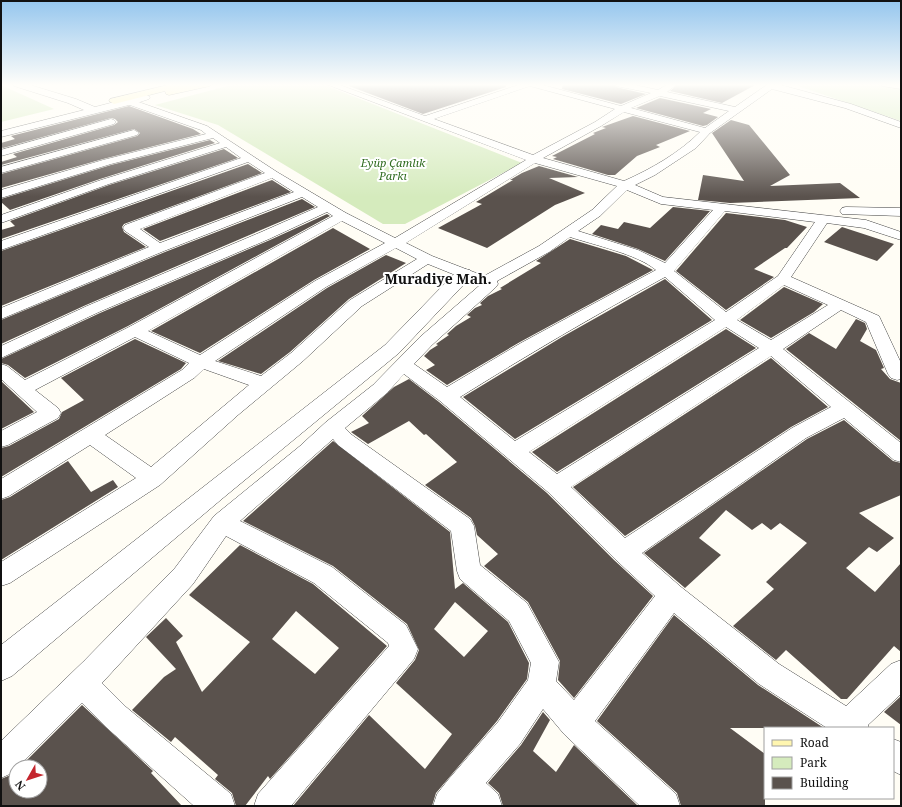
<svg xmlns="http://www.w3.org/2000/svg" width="902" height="807" viewBox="0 0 902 807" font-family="'Noto Serif',serif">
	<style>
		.green { fill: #d5ebbd }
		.building { fill: #5a524d; fill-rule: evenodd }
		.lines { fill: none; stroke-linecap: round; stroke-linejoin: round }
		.minor-casing { stroke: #444; stroke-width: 1 }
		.tertiary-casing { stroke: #444; stroke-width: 1 }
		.secondary-casing { stroke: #333; stroke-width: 1 }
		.minor { fill: #fff; fill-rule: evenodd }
		.tertiary { fill: #fff; fill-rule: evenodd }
		.secondary { fill: #fff6b0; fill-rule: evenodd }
		.labels { text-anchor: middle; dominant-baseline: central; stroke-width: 4; stroke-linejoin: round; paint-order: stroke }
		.far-park-label { font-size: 11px; font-style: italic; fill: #2f6b1f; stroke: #fff }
		.far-district-label { font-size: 14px; font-weight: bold; fill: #111; stroke: #fff }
	</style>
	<rect width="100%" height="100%" fill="#fffdf5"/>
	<!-- green -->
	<path class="green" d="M235 84H322L522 163 405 224H383L218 125 155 105Z
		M799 84H881L901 88V121L798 86Z
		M1 85 54 109 1 122Z"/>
	<!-- building -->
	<path class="building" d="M350 84H505L506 87 423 114 349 86Z
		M563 84H614L616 87 646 94 621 104 562 89Z
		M678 84H757L722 103 670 91Z
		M660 98 711 109 703 113 718 117 707 125 703 126 636 108Z
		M129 106 193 129 201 134 103 159 1 188V174L137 136 140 133 134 129 1 165V162L17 157 13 154 114 125 118 122 115 119 111 118 3 148 1 147V143L15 139 11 136Z
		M633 116 690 131 656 145 660 147 637 156 615 175H608L553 159 557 157 552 156 595 134 593 133 606 128 602 127Z
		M731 120 749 125 790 175 770 186 840 183 860 198 729 203H731L698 200 703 175 744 181 712 133Z
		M210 140 215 143 100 179 10 210 1 202V199L111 165Z
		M224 149 238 158 1 239V230L15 226 10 221 109 185Z
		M248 164 262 173 124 224 122 227 124 232 146 247 1 306V251Z
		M539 166 578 177 549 178 585 193 555 205 487 248 438 228 482 204 476 202 513 180H510L522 173Z
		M272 180 291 192 160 241 143 229Z
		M302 199 315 207 86 305 1 344V320L165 252Z
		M673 207 710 211 665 261 638 249 592 234 601 225 618 229 624 222 650 228Z
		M726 213 785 220 807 227 787 248H785L754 269 774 277 726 310 676 271Z
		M327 214 330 216 128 326 25 378 8 365 1 363V359L100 313 270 240Z
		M842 227 894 244 877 261 824 242Z
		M333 228 370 249 314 280 200 353 151 331Z
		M570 239 626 256 653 270 520 342 447 385 426 370 435 365 424 356 430 350 438 345 436 344 449 335 447 334 456 326 471 317 467 315 475 308 482 305 480 303 488 296 502 289 500 288 541 263 536 261Z
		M386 255 406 263 349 299 290 352 261 374 218 361 327 288Z
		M665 279 712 320 515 439 463 397 562 337Z
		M784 287 823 304 814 312 771 338 740 320Z
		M856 319 865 323 867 329 860 341 876 350 884 368 881 369 890 379 901 383V441L786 349 809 333 836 349Z
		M726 329 756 348 557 472 532 452Z
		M135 339 186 363 181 369 1 477V448L9 446 59 419 62 412 84 400 61 378 59 379Z
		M771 358 828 407 791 427 625 536 573 487Z
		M409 379 439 402 547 493 614 560 653 596 574 698 558 680 560 661 528 602 484 566 498 554 477 535 475 526 471 518 425 485 457 462 426 434 424 435 409 421 368 444 351 432 369 423 362 416 394 387Z
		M1 381 34 412 1 429Z
		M844 420 893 461 901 463V495L859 513 894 538 877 552 869 547 846 568 875 592 901 563V652L894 646 847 699H841L786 650 776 660 733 626 774 589 766 582 807 543 780 523 771 530 762 523 752 530 726 510 699 538 721 555 685 588 644 553 807 439Z
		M333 441 450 532 455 589 463 583 508 622 529 663 527 679 497 721 436 793 432 806H293L369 715 425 769 452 734 396 683 415 660 419 650 407 624 333 566 243 521ZM455 602 488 631 464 657 434 629Z
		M68 461 91 492 113 480 118 487 1 560V500L10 497Z
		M240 545 313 584 387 646 270 779 268 776 245 806H236L232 793 215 779 218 775 175 737 171 742 132 710 164 677 176 669 146 637 166 618 183 636 176 642 202 692 250 642 189 595ZM296 611 339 648 315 674 272 639Z
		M674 615 758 685 824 728H730L765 754V806H681L677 793 597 721Z
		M901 696V725L884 712Z
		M82 705 153 771 151 773 182 806H1V779L13 774 16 770V791H40V767H20Z
		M543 712 550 720 533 751 556 772 574 745 638 806H503L499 793 488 783 521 745Z"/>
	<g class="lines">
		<!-- minor casing -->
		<g class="minor-casing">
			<path id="minor" d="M326 84H337L425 116 521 84H539L621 106 651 93 616 86 615 84H630L658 90 668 84H677L667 92 735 107 768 84H777L851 104 901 122V128L845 108 772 89 710 133 696 148 655 175 635 185 663 197 866 220 901 232V240L864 228 827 223 791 277 879 316 901 363V379L897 380 891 378 888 374 866 322 841 310 783 349 901 443V462L894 460 844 418 806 438 642 553 681 587 779 664 846 706 891 664 901 660V694L868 725 869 728H827L759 684 674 613 595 721 676 794 680 806H640L564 734 543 709 520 744 486 783 498 794 502 806H433L437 794 448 780 498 722 528 680 531 663 509 621 460 579 457 571 451 531 338 445 333 439 240 521 332 567 406 625 418 649 414 659 291 806H254L258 794 389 646 388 643 314 583 226 536 193 584 102 683 126 707 231 794 235 806H194L106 727 82 703 18 767H16L12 773 1 778V741L84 661 175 568 214 516 300 446 326 422 373 385 420 337 480 285 428 264 362 306 303 361 238 415 160 485 10 583 1 586V562L136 478 90 445 9 496 1 499V479L182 370 189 363 135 337 35 390 58 408 61 413 58 418 8 445 1 447V431L37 412 1 379V364L7 366 25 380 129 327 333 216 327 212 269 239 99 312 1 358V346L87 306 259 233 318 207 302 197 164 251 1 319V308L149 247 125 231 123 228 125 225 265 173 248 162 1 250V241L241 158 226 147 109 184 1 223V215L101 180 220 143 213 138 111 164 1 198V190L103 160 206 134 201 130 127 104 126 102 127 100 130 99 207 126 277 172 346 213 395 238 526 160ZM530 86 615 109 595 122 533 155 434 119ZM660 96 729 111 705 128 631 108ZM624 112 700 132C679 153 651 169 624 181L543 158 601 126ZM535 163 617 186 592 210 539 246 484 276 432 256 406 243ZM272 178 294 192 160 243 140 229ZM627 190 661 204 713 210 665 263 638 250 578 231 600 216ZM725 211 815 222 778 276 726 312 674 271ZM342 221 385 243 315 281 200 355 148 331ZM570 237C594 245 637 254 656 270L521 343 447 387 414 364 432 345 496 287 498 284 497 281 549 252ZM396 248 417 259 350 300 291 353 261 376 215 361 326 287ZM665 277 715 320 515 441 460 397C527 355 595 315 665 277ZM784 285 828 305 771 340 737 320ZM726 327 759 348 557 474 529 452ZM771 356 831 407 792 428 625 538 571 487ZM204 369 249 385 151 467 105 435 194 378ZM404 374 440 401 548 492 615 559 655 596 574 700 556 681 559 662 527 603 480 565 474 526 470 519 352 435 345 428 387 393Z
				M881 84 901 85V89L882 86Z
				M111 119 114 120 116 122 114 124 1 156V150Z
				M134 130 139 133 137 135 1 173V167Z
				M846 207 901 208V216L842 214 840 211 842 208Z
				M893 739 901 742V775L893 771Z"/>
		</g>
		<!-- tertiary casing -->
		<g class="tertiary-casing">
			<path id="tertiary" d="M12 84H27L76 99 95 107 145 94 150 97 149 99 137 103 1 137V131L84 110 68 103 14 86Z
				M464 269 470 270 472 274 470 278 399 353 223 498 12 676 1 681V645L385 345 458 270Z"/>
		</g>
		<!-- secondary casing -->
		<g class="secondary-casing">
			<path id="secondary" d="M172 84H188L187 85 212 84 210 86 169 95 166 94 165 91 114 104 109 101 110 99Z"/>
		</g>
		<!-- minor -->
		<use href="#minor" class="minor"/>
		<!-- tertiary -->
		<use href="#tertiary" class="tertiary"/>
		<!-- secondary -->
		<use href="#secondary" class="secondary"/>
	</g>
	<!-- sky -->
	<linearGradient id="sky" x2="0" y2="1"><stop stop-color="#95c6ee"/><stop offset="0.43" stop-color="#fffefa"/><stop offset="1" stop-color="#fffefa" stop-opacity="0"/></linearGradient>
	<rect width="902" height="197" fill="url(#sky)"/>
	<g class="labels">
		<!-- far-park labels -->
		<g class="far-park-label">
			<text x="393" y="162">Eyüp Çamlık<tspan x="393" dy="13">Parkı</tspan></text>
		</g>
		<!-- far-district labels -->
		<g class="far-district-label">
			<text x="438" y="278">Muradiye Mah.</text>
		</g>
	</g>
	<!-- border -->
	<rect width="902" height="807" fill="none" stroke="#111111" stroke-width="4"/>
	<!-- legend -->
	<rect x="764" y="727" width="130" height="72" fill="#ffffff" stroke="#a0a0a0"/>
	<rect x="772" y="740" width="20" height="6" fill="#fff6b0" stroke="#a0a0a0"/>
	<text x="800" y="747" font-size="12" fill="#111111">Road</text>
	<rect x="772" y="757" width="20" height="12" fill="#d5ebbd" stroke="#a0a0a0"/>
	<text x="800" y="767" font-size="12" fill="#111111">Park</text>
	<rect x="772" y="777" width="20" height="12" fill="#5a524d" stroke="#a0a0a0"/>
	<text x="800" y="787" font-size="12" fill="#111111">Building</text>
	<!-- north arrow -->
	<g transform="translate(28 779) rotate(231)"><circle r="19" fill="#ffffff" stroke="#a0a0a0"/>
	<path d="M0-3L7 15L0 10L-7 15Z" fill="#c4262e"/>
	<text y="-6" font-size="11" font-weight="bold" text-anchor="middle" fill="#111111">N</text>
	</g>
</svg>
